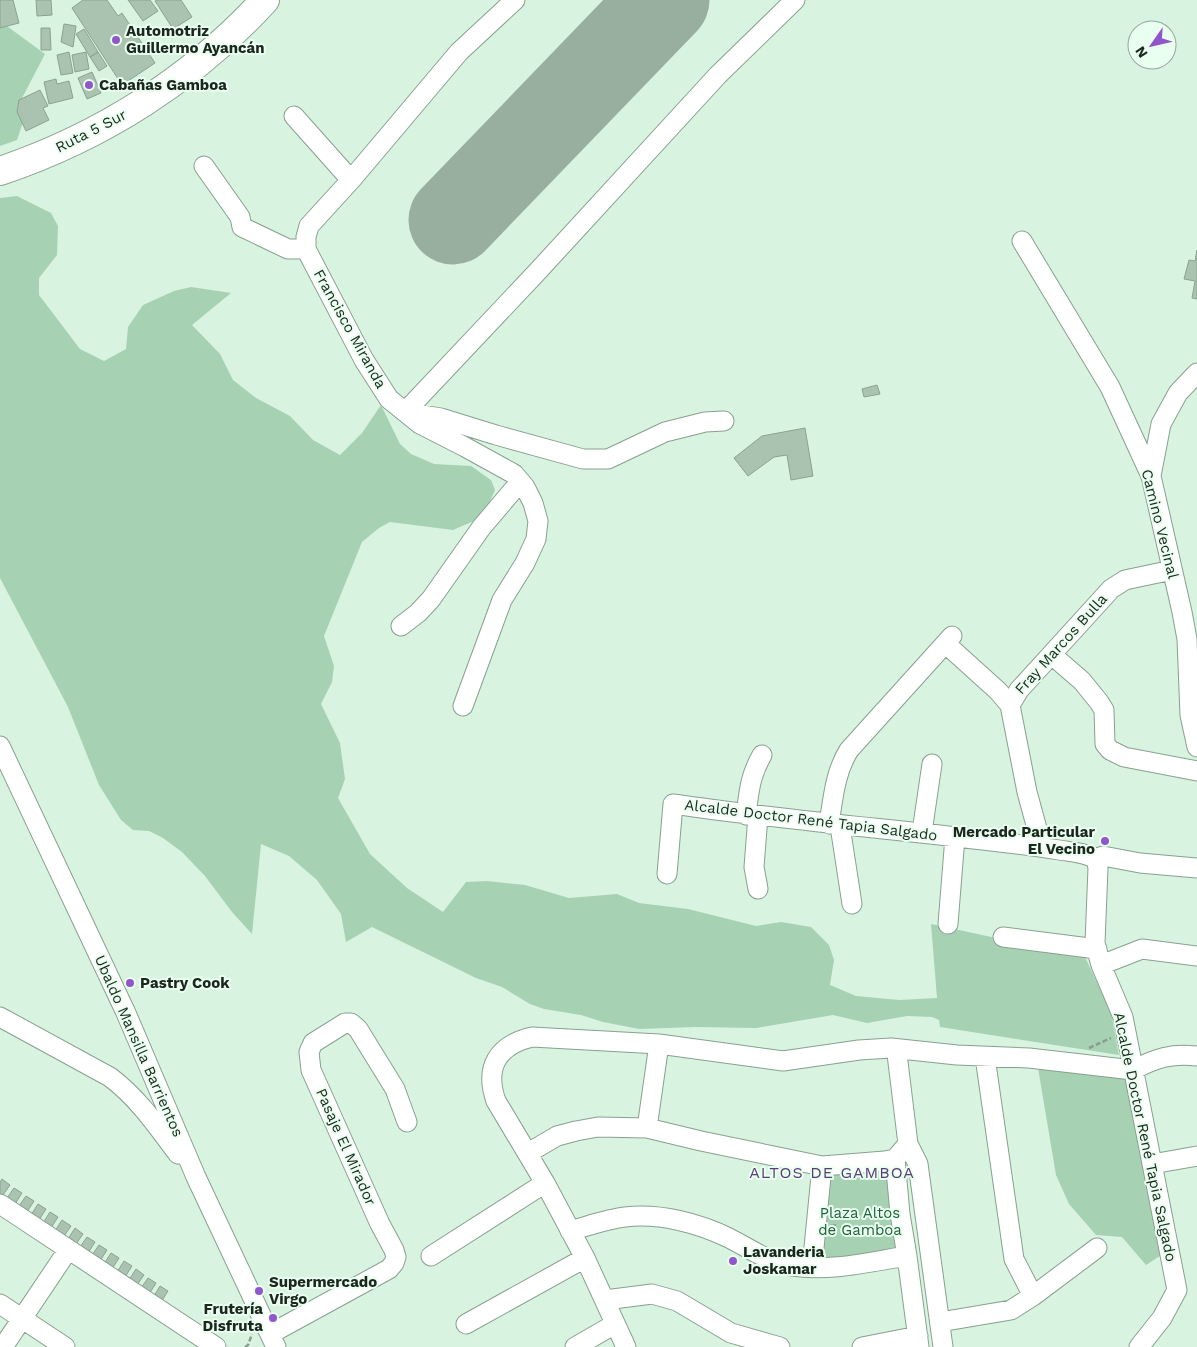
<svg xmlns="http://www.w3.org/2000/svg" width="1197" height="1347" viewBox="0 0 1197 1347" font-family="'Work Sans',sans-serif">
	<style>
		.green { fill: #a6d2b3 }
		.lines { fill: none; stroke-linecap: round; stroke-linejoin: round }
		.runway { stroke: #98ae9e; stroke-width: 89 }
		.building { fill: #a9c3b0; stroke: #8aa391 }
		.minor-casing { stroke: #88a18f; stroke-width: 21 }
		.highway-casing { stroke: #88a18f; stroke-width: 30 }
		.path { stroke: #899d8f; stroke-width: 2.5; stroke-dasharray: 5 2.5; stroke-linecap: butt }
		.minor { stroke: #fff; stroke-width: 19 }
		.highway { stroke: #fff; stroke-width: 28 }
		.poi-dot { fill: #9155cc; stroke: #e9ffef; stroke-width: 2 }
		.labels { text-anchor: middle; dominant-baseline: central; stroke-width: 4; stroke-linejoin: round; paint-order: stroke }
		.poi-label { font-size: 15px; font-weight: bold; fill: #1c261f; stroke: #e9ffef; text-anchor: start }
		.street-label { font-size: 15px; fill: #1c261f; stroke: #e9ffef }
		.park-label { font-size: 15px; fill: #21603b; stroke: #e9ffef }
		.neighbourhood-label { font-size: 16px; letter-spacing: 1px; fill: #593c78; stroke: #e9ffef }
	</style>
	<rect width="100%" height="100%" fill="#d8f3e0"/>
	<!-- green -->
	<path class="green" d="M0 21 45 54 21 100 25 116 17 140 0 146Z
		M17 196 51 213 58 226 57 255 39 278V295L80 349 104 361 126 349 128 327 143 305 174 291 191 287 231 293 192 325 220 354 233 380 256 398 290 416 313 440 340 455 362 433 381 405 400 444 411 454 434 464 471 466 491 480 495 490 483 517 453 530 390 522 379 528 362 542 324 636 334 666 332 682 321 704 340 743 345 779 338 798 370 854 407 888 443 912 466 882 487 881 525 885 569 898 617 894 639 903 688 909 756 926 781 922 811 927 829 945 834 960 830 985 856 996 899 1000 937 998 931 924 1085 957 1111 1012 1119 1055 940 1027 939 1020 932 1017 907 1016 867 1023 833 1015 756 1028 695 1027 639 1029 603 1022 581 1015 544 1009 530 1004 502 987 476 978 372 927 346 942 341 914 317 880 289 856 261 844 252 934 232 912 205 876 182 852 163 838 149 831 133 830 121 820 99 785 68 707 0 578V198Z
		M1037 1062 1131 1073 1166 1252 1146 1265 1122 1237 1096 1235 1069 1204 1056 1175Z
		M889 1167 901 1252 817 1263 827 1172Z"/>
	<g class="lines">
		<!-- runway -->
		<path class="runway" d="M453 220 665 0"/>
	</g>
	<!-- building -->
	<path class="building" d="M0 0H13L19 23 0 28Z
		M36 0H51L52 15 37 16Z
		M83 0H107L118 16 122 13 155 63 122 85 72 8Z
		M128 0H150L158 11 143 21Z
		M157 0H181L192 17 173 29 155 1Z
		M64 24 76 26 73 47 61 42Z
		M41 28H50L51 50H41Z
		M84 29 98 52 90 57 76 34Z
		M69 52 73 73 61 75 57 55Z
		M86 52 89 69 75 72 72 55Z
		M98 52 107 66 99 71 90 57Z
		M92 72 101 93 87 99 78 78Z
		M56 79 57 84 69 81 73 98 49 104 44 82Z
		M40 90 48 106 43 108 49 120 26 131 17 112 19 100Z
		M1197 250V299L1192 298 1195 281 1184 279 1189 260 1195 261Z
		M877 385 880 394 864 397 862 389Z
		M805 428 813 476 791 480 787 455 774 457 748 476 734 458 762 436Z
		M2 1179 10 1185 3 1195 0 1194V1182Z
		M14 1188 22 1193 15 1204 7 1198Z
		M26 1196 34 1201 27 1212 19 1206Z
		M38 1204 46 1209 39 1220 31 1215Z
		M50 1212 58 1217 51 1228 43 1223Z
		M62 1220 71 1226 64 1236 55 1231Z
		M75 1228 83 1234 76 1244 68 1239Z
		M87 1237 95 1242 88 1253 80 1247Z
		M99 1245 107 1250 100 1261 92 1255Z
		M111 1253 119 1258 112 1269 104 1264Z
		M124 1261 132 1266 125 1277 117 1272Z
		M136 1269 144 1275 137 1285 129 1280Z
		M148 1278 156 1283 149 1294 141 1288Z
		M160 1286 168 1291 161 1302 154 1296Z"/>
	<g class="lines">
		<!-- minor casing -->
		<g class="minor-casing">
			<path id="minor" d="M294 116 351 180
				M204 166 240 217 242 227 288 249H306
				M1022 241 1110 387 1151 476 1182 612 1187 639 1190 715 1197 747
				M405 412 538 271 718 75 795 0
				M409 413 441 418 496 435 583 459H608L665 432 705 422 724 421
				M1151 476 1161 424 1178 393 1197 373
				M401 626 418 613 431 599 481 528 514 489 521 483
				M946 644 998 691 1010 705 1027 792 1042 847
				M1052 655 1082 681 1099 702 1104 710 1105 744 1110 750 1124 757 1197 771
				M1010 705 1019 690 1111 589 1125 580 1172 570
				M463 706 502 600 525 563 536 539 538 521 533 503 525 487 514 474 465 447 420 424 389 399 364 360 306 249V237L309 226 351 180 459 52 515 0
				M0 746 126 1013 196 1177 276 1347
				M746 815C749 791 750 776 762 755
				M758 816 754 867 758 889
				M829 824C833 799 835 772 849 750L952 636
				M840 826 852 904
				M922 832 932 764
				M1096 859 1103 856 1140 863 1197 868
				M667 874 673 804C776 819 880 828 983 840 1009 843 1034 846 1059 850 1072 852 1084 852 1096 859L1098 868 1095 943 1101 965 1123 1017 1177 1290 1162 1318 1139 1347
				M948 924 955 837
				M1003 937 1097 949
				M1101 965 1142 949 1197 956
				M0 1017 110 1077C138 1098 157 1126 178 1154
				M901 1049 897 1054 908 1144 918 1164 943 1347
				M985 1057 1014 1259 1033 1296
				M1133 1070C1156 1058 1172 1053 1197 1056
				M647 1128 659 1044
				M528 1153 557 1136 576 1131 598 1127 647 1128 701 1141 822 1166 885 1161 895 1159 908 1144
				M895 1159 900 1214 907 1256 919 1347
				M1152 1164 1197 1156
				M0 1204 216 1347
				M570 1231C588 1226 607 1219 625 1217 660 1213 698 1223 729 1238 749 1248 768 1262 791 1266 830 1272 869 1262 907 1256
				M431 1256 545 1183
				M812 1268 822 1166
				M605 1300 652 1294 677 1301 731 1333 780 1347
				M0 1304 65 1347
				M940 1322 1011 1310 1033 1296 1097 1248
				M466 1324 585 1258
				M270 1334 389 1269 394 1263 396 1257 394 1250 380 1224 311 1070 309 1052 313 1043 345 1023H351L358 1029 395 1089 407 1122
				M3 1347 68 1250
				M575 1347 615 1324
				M626 1347 585 1258 545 1183 496 1101C484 1067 498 1045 532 1037L659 1044 783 1061 859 1050 891 1048 957 1055 1029 1058 1133 1070
				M862 1347 918 1336"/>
		</g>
		<!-- highway casing -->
		<g class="highway-casing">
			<path id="highway" d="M0 171C101 137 193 79 265 0"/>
		</g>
		<!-- path -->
		<path class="path" d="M1089 1048 1111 1038
			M869 1219 885 1216
			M831 1226 838 1225
			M245 1347 248 1345 252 1334"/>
		<!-- minor -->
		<use href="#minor" class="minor"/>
		<!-- highway -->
		<use href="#highway" class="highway"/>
	</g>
	<!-- markers -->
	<g class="poi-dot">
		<circle cx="116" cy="40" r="5"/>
		<circle cx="89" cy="85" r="5"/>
		<circle cx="1105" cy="841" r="5"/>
		<circle cx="130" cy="983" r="5"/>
		<circle cx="733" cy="1261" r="5"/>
		<circle cx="259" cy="1291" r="5"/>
		<circle cx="273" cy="1318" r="5"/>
	</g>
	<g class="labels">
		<!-- poi labels -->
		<g class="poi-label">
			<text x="126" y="31">Automotriz<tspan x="126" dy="17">Guillermo Ayancán</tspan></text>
			<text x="99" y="85">Cabañas Gamboa</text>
			<text x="1095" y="832" text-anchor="end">Mercado Particular<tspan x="1095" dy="17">El Vecino</tspan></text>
			<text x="140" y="983">Pastry Cook</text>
			<text x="743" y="1252">Lavanderia<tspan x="743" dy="17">Joskamar</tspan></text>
			<text x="269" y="1282">Supermercado<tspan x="269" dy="17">Virgo</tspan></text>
			<text x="263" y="1309" text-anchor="end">Frutería<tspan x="263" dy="17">Disfruta</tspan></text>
		</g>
		<!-- street labels -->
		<g class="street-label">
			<text transform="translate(91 131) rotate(-27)">Ruta 5 Sur</text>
			<text transform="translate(350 329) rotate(61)">Francisco Miranda</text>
			<text transform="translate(1160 524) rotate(76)">Camino Vecinal</text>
			<text transform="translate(1061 644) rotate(-48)">Fray Marcos Bulla</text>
			<text transform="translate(811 820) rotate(7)">Alcalde Doctor René Tapia Salgado</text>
			<text transform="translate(139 1046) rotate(66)">Ubaldo Mansilla Barrientos</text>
			<text transform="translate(1145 1137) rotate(78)">Alcalde Doctor René Tapia Salgado</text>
			<text transform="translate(346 1147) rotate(66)">Pasaje El Mirador</text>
		</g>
		<!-- park labels -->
		<g class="park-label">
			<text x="860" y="1213">Plaza Altos<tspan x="860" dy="17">de Gamboa</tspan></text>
		</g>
		<!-- neighbourhood labels -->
		<g class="neighbourhood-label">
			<text x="832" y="1172">ALTOS DE GAMBOA</text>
		</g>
	</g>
	<!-- north arrow -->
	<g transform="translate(1152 45) rotate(236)"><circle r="24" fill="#e9ffef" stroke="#97a89c"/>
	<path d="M0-4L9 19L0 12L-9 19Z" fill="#9155cc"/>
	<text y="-8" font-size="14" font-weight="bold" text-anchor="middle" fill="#1c261f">N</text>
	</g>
</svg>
